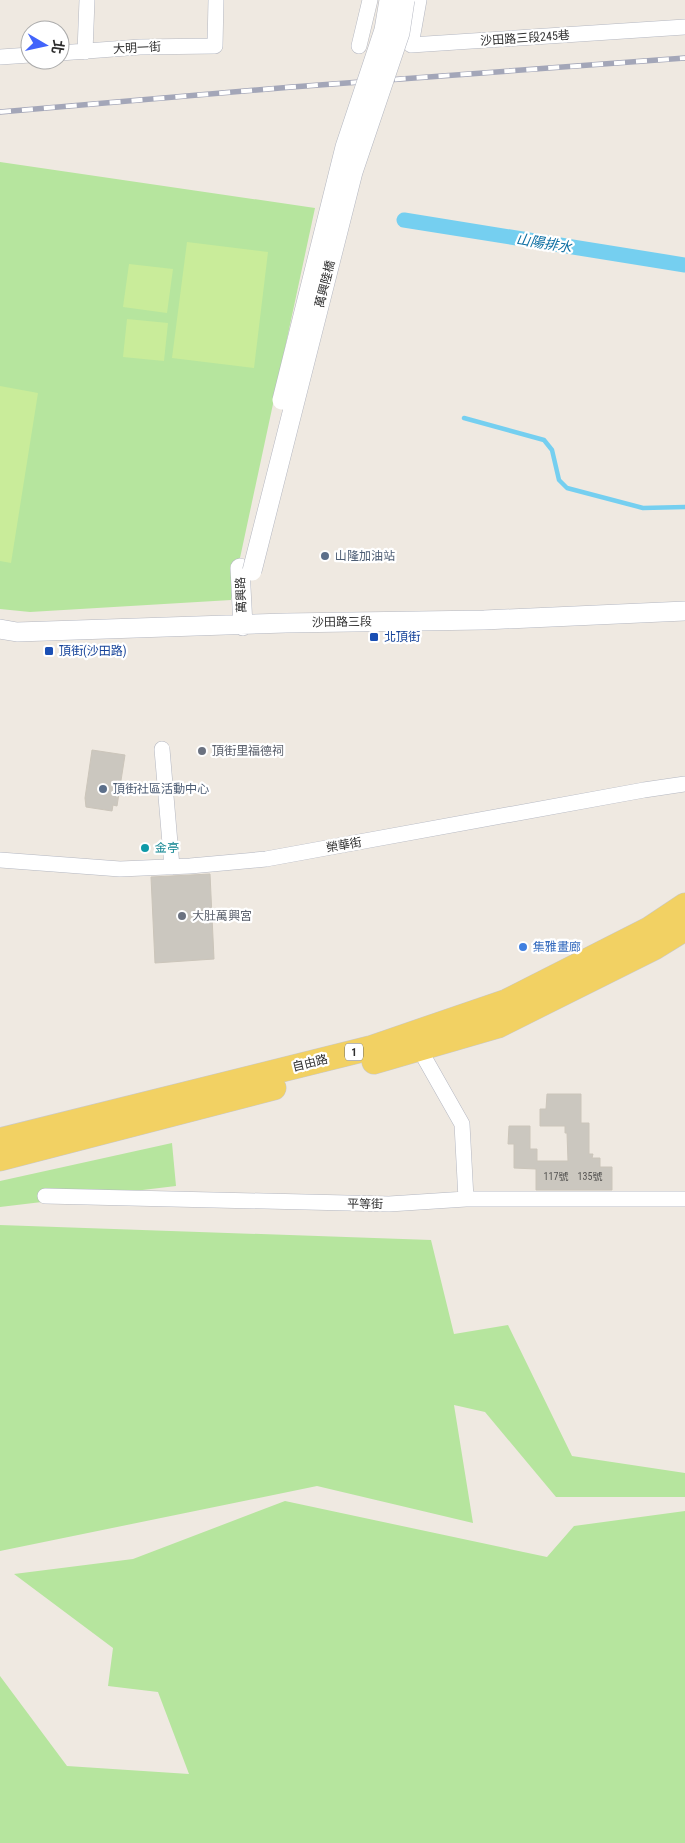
<svg xmlns="http://www.w3.org/2000/svg" width="685" height="1843" viewBox="0 0 685 1843" font-family="'Roboto Condensed','Noto Sans TC',sans-serif">
	<style>
		.green { fill: #b6e59e }
		.pitch { fill: #c9ec9a }
		.lines { fill: none; stroke-linecap: round; stroke-linejoin: round }
		.stream { stroke: #75cff0; stroke-width: 4.5 }
		.canal { stroke: #75cff0; stroke-width: 15 }
		.building { fill: #cbc7bf; stroke: #cbc5ba }
		.minor-casing { stroke: #b4b7c1; stroke-width: 16 }
		.tertiary-casing { stroke: #b4b7c1; stroke-width: 20 }
		.primary-casing { stroke: #c9c9c9; stroke-width: 25 }
		.minor { stroke: #fff; stroke-width: 15 }
		.tertiary { stroke: #fff; stroke-width: 19 }
		.primary { stroke: #f2d163; stroke-width: 24 }
		.rail-casing { stroke: #a3a6b8; stroke-width: 5.5 }
		.rail { stroke: #fff; stroke-width: 4; stroke-dasharray: 11; stroke-linecap: butt }
		.tertiary-bridge-casing { stroke: #b4b7c1; stroke-width: 20; stroke-linecap: butt }
		.tertiary-bridge { stroke: #fff; stroke-width: 19 }
		.service-dot { fill: #5c6f8a; stroke: #fff; stroke-width: 2 }
		.transit-dot { fill: #1a4fb4; stroke: #fff; stroke-width: 2 }
		.worship-dot { fill: #6b7280; stroke: #fff; stroke-width: 2 }
		.culture-dot { fill: #0f9aa8; stroke: #fff; stroke-width: 2 }
		.shop-dot { fill: #3f7fe0; stroke: #fff; stroke-width: 2 }
		.labels { text-anchor: middle; dominant-baseline: central; stroke-width: 4.5; stroke-linejoin: round; paint-order: stroke }
		.number-label { font-size: 10px; fill: #555452 }
		.shield { fill: #fff; stroke: #6d6d6d; stroke-width: 1 }
		.shield-label { font-size: 11px; font-weight: bold; fill: #2e2e2e }
		.street-label { font-size: 12px; fill: #2e2e2e; stroke: #fff }
		.service-label { font-size: 12px; fill: #4e5e75; stroke: #fff; text-anchor: start }
		.transit-label { font-size: 12px; fill: #164399; stroke: #fff; text-anchor: start }
		.worship-label { font-size: 12px; fill: #5b616d; stroke: #fff; text-anchor: start }
		.culture-label { font-size: 12px; fill: #0d838f; stroke: #fff; text-anchor: start }
		.shop-label { font-size: 12px; fill: #366cbe; stroke: #fff; text-anchor: start }
		.water-label { font-size: 14px; font-style: italic; fill: #0d6fa3; stroke: #fff }
	</style>
	<rect width="100%" height="100%" fill="#efe9e1"/>
	<!-- green -->
	<path class="green" d="M0 162 315 208 231 600 30 612 0 609Z
		M172 1143 176 1186 0 1207V1181Z
		M0 1225 431 1240 454 1334 508 1325 572 1456 685 1473V1497H556L485 1412 454 1405 473 1523 317 1486 0 1551Z
		M285 1501 547 1557 574 1526 685 1511V1843H0V1676L67 1766 189 1774 158 1692 108 1686 113 1648 14 1574 133 1559Z"/>
	<!-- pitch -->
	<path class="pitch" d="M187 242 268 252 254 368 172 358Z
		M129 264 173 269 167 313 123 307Z
		M127 319 168 323 164 361 123 357Z
		M0 386 38 393 11 563 0 561Z"/>
	<g class="lines">
		<!-- stream -->
		<path class="stream" d="M464 418 544 440 552 450 559 480 567 488 643 508 685 507"/>
		<!-- canal -->
		<path class="canal" d="M404 220 685 265"/>
	</g>
	<!-- building -->
	<path class="building" d="M92 750 125 755 117 806 113 805 112 811 86 807 85 798Z
		M210 874 214 959 155 963 151 877Z
		M547 1094H581V1123H589V1154H593L592 1158H600V1167H612V1190H536V1169L514 1168V1144H508L509 1126H530V1149H537V1161H568L567 1133H565V1126H540V1109H546Z"/>
	<g class="lines">
		<!-- minor casing -->
		<g class="minor-casing">
			<path id="minor" d="M419 0 411 45 685 27
				M359 46 370 0
				M85 52 87 0
				M60 53 140 47 215 46 216 0
				M0 57 30 55
				M162 749 172 867
				M0 860 120 869 190 866 266 859 644 790 685 784
				M420 1050 462 1124 466 1199
				M45 1196 389 1204 466 1199H685"/>
		</g>
		<!-- tertiary casing -->
		<g class="tertiary-casing">
			<path id="tertiary" d="M240 568 243 626
				M0 629 17 632 286 623 484 620 685 611"/>
		</g>
		<!-- primary casing -->
		<g class="primary-casing">
			<path id="primary" d="M374 1062 498 1026 654 948 685 929
				M0 1140 370 1048 507 1001 649 929 685 905
				M0 1159 274 1088"/>
		</g>
		<!-- minor -->
		<use href="#minor" class="minor"/>
		<!-- tertiary -->
		<use href="#tertiary" class="tertiary"/>
		<!-- primary -->
		<use href="#primary" class="primary"/>
		<!-- rail casing -->
		<g class="rail-casing">
			<path id="rail" d="M0 112 292 87 685 58"/>
		</g>
		<!-- rail -->
		<use href="#rail" class="rail"/>
		<!-- tertiary-bridge casing -->
		<g class="tertiary-bridge-casing">
			<path id="tertiary-bridge" d="M282 400 345 147 384 30 389 0
				M252 571 353 172 400 33 405 0"/>
		</g>
		<!-- tertiary-bridge -->
		<use href="#tertiary-bridge" class="tertiary-bridge"/>
	</g>
	<!-- markers -->
	<g class="service-dot">
		<circle cx="325" cy="556" r="5"/>
		<circle cx="103" cy="789" r="5"/>
	</g>
	<g class="transit-dot">
		<rect x="369" y="632" width="10" height="10" rx="2.5"/>
		<rect x="44" y="646" width="10" height="10" rx="2.5"/>
	</g>
	<g class="worship-dot">
		<circle cx="202" cy="751" r="5"/>
		<circle cx="182" cy="916" r="5"/>
	</g>
	<circle class="culture-dot" cx="145" cy="848" r="5"/>
	<circle class="shop-dot" cx="523" cy="947" r="5"/>
	<g class="labels">
		<!-- number labels -->
		<g class="number-label">
			<text x="556" y="1176">117號</text>
			<text x="590" y="1176">135號</text>
		</g>
		<!-- shield labels -->
		<rect class="shield" x="345" y="1043.5" width="18" height="17" rx="4"/>
		<g class="shield-label">
			<text x="354" y="1052">1</text>
		</g>
		<!-- street labels -->
		<g class="street-label">
			<text transform="translate(525 38) rotate(-4)">沙田路三段245巷</text>
			<text transform="translate(137 48) rotate(-3)">大明一街</text>
			<text transform="translate(325 284) rotate(-76)">萬興陸橋</text>
			<text transform="translate(241 595) rotate(-92)">萬興路</text>
			<text transform="translate(342 622) rotate(-1)">沙田路三段</text>
			<text transform="translate(344 845) rotate(-10)">榮華街</text>
			<text transform="translate(310 1063) rotate(-14)">自由路</text>
			<text transform="translate(365 1204) rotate(1)">平等街</text>
		</g>
		<!-- service labels -->
		<g class="service-label">
			<text x="335" y="556">山隆加油站</text>
			<text x="113" y="789">頂街社區活動中心</text>
		</g>
		<!-- transit labels -->
		<g class="transit-label">
			<text x="384" y="637">北頂街</text>
			<text x="59" y="651">頂街(沙田路)</text>
		</g>
		<!-- worship labels -->
		<g class="worship-label">
			<text x="212" y="751">頂街里福德祠</text>
			<text x="192" y="916">大肚萬興宮</text>
		</g>
		<!-- culture labels -->
		<g class="culture-label">
			<text x="155" y="848">金亭</text>
		</g>
		<!-- shop labels -->
		<g class="shop-label">
			<text x="533" y="947">集雅畫廊</text>
		</g>
		<!-- water labels -->
		<g class="water-label">
			<text transform="translate(544 243) rotate(9)">山陽排水</text>
		</g>
	</g>
	<!-- north arrow -->
	<g transform="translate(45 45) rotate(99)"><circle r="24" fill="#ffffff" stroke="#ababab"/>
	<path d="M0-4L9 19L0 12L-9 19Z" fill="#4264fb"/>
	<text y="-8" font-size="14" font-weight="bold" text-anchor="middle" fill="#2e2e2e">北</text>
	</g>
</svg>
